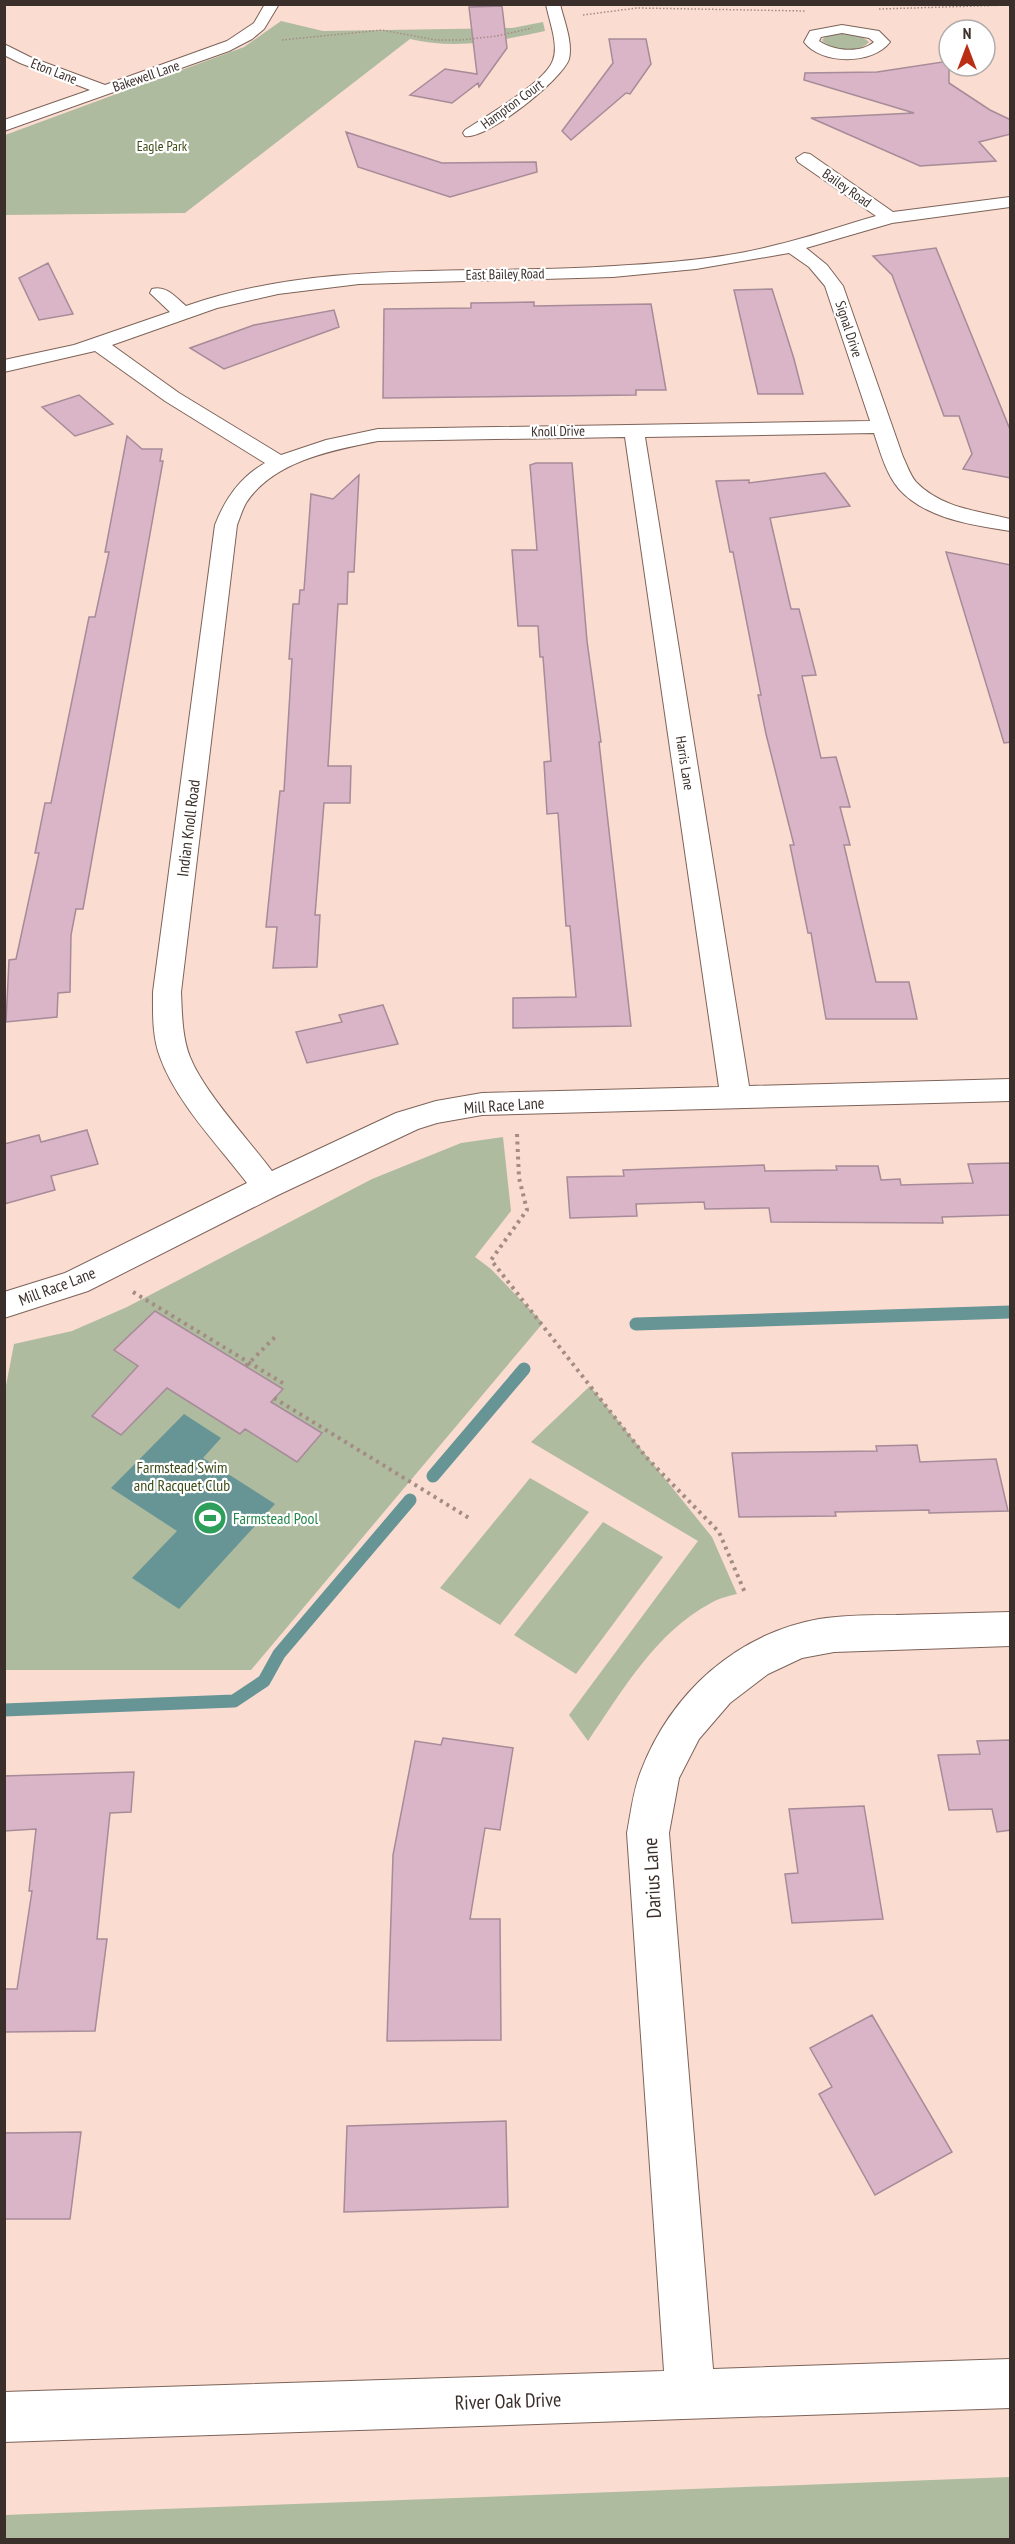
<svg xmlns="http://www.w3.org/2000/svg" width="1015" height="2544" viewBox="0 0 1015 2544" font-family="'PT Sans Narrow',sans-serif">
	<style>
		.green { fill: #afbb9f }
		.water { fill: #679596 }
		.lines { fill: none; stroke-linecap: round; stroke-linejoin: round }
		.stream { stroke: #679596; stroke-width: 13 }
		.building { fill: #dab4c7; stroke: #a68b98; stroke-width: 1.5 }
		.minor-casing { stroke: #7d6359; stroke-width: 2 }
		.path-far1 { stroke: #a38c84; stroke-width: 1.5; stroke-dasharray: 1.5 2; stroke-linecap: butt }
		.path { stroke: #a38c84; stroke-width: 4; stroke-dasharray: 3 4.5; stroke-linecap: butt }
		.minor { fill: #fff; fill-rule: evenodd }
		.labels { text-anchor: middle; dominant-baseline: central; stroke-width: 4.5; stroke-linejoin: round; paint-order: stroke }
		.far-street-label { font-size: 14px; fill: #3b2f2b; stroke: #fff }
		.far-park-label { font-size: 14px; fill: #3b4c17; stroke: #fff }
		.street-label { font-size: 16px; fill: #3b2f2b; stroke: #fff }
		.park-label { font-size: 16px; fill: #3b4c17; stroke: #fff }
		.leisure-label { font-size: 16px; fill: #27864d; stroke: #fff; text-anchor: start }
		.near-street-label { font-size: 20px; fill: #3b2f2b; stroke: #fff }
	</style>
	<rect width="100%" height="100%" fill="#fbdcd1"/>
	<!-- green -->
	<path class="green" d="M281 21 323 31 512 28 543 22 545 31C500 41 455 50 410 39L185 213 5 215V135L244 47Z
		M842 33 861 36 869 42C860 53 831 52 822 40L826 36Z
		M503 1137 511 1211 475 1257 491 1269 543 1323 251 1670H5L4 1396 14 1344 72 1331 127 1307 372 1179 461 1143Z
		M590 1386 712 1537 737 1594C729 1596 719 1598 711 1603 656 1632 622 1691 588 1741L569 1715 698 1541 531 1442Z
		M530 1478 589 1512 500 1625 440 1588Z
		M603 1522 663 1557 576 1674 514 1635Z
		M1010 2477V2539H5V2515Z"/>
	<!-- water -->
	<path class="water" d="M184 1414 221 1438 203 1458 275 1504 179 1609 132 1578 177 1531 111 1488Z"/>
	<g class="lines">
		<!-- stream -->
		<path class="stream" d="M636 1324 1010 1312
			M433 1476 524 1369
			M4 1710 234 1701 264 1681 279 1654 410 1500"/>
	</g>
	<!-- building -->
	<path class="building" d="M502 6 507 48 479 87 478 83 452 103 410 95 445 69 477 74 469 7Z
		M609 39H646L651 64 630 94 626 93 571 140 562 131 613 63Z
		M949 61V83L990 110 1011 120V134L979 142 996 161 920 166 811 118 914 113 804 80 805 73 877 72Z
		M346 132 442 163 536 162 537 172 450 197 358 167Z
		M936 248 1011 432V478L963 469 972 454 959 416H944L892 275 873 256Z
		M48 263 73 314 39 320 19 278Z
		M772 289 794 359 803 394H758L734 290Z
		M534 302V306L651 304 666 390H636V395L383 398 384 309 471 308V303Z
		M334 310 339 327 224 369 190 348 254 325Z
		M79 395 113 424 75 436 42 407Z
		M127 436 142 449H162L160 461H163L83 909H76L71 935 70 992 58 993 57 1017 6 1022 9 960 16 959 39 853H35L45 803H51L89 617H95L109 552H105Z
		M536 463H572L587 641 601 742H599L631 1026 513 1028V998L576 997 570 926H566L558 813 547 814 544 762 551 761 543 657H540L538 626H518L512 550H537L530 465Z
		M825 473 850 506 770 518 791 609H799L816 675 802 676 821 758 836 757 850 807H840L850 845H844L876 982H909L917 1019H826L811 933H808L790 845H794L766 734 758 695H761L733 552H730L716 481 749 480V483Z
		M359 475 354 572H348L347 604H338L328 766H351L350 803H324L315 915H320L317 967 273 968 277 927H266L280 791H284L292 659H289L293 604H299L300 590H304L311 494 333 499Z
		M946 552 1011 565V742L1004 743Z
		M383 1005 398 1044 307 1063 296 1032 342 1022 339 1015Z
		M87 1130 98 1164 51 1176 55 1190 4 1204V1144L39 1135 41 1142Z
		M1011 1163V1215L942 1217 943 1223 771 1222 769 1208 705 1209 704 1202 636 1204 637 1216 570 1218 567 1177 624 1176 623 1170 764 1165 765 1171 837 1170 836 1166H878L881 1180 900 1179 901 1185 973 1183 968 1164Z
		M155 1311 283 1389 271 1402 322 1433 297 1462 245 1429 240 1434 167 1388 121 1435 92 1416 138 1366 114 1350Z
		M917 1445 920 1462 996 1459 1008 1511 929 1513V1510L835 1512 836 1516 739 1517 732 1453 877 1451 876 1446Z
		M443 1738 513 1748 500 1830 485 1828 470 1919H500L501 2040 387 2041 393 1855 415 1741 441 1745Z
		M1011 1740V1830L997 1832 992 1809 949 1810 938 1755 980 1754 977 1741Z
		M134 1772 131 1812 110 1813 97 1939H107L95 2031 4 2032V1989H17L32 1891H29L36 1829 4 1831V1776Z
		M864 1806 883 1919 792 1923 785 1874 798 1873 789 1809Z
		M872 2015 952 2152 875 2195 819 2094 832 2087 810 2048Z
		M506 2121 508 2207 344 2212 347 2126Z
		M81 2132 70 2219H4V2133Z"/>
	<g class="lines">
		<!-- minor casing -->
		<g class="minor-casing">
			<path id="minor" d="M265 4H279L264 29 252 39 229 51 4 131V120L90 90 20 63 4 55V44L30 57 105 85 227 41 254 23Z
				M546 4H560C564 21 573 42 569 59 563 79 485 141 465 136L463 133 465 130C486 116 546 82 553 60 559 44 549 21 546 4Z
				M842 25 879 31 890 42C873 65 821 65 804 42L810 31ZM842 33 869 38 874 42C860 54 834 51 819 41L821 37Z
				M804 153 810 154 893 212 1010 197V207L892 223 806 248 827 265 843 286 903 457C907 465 910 475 916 482 941 508 978 511 1010 519V531C973 525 926 519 899 489 886 474 880 451 874 433L645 437 749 1086 1010 1079V1101L482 1115 437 1123 418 1129 278 1195 88 1291 4 1318V1292L65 1273 247 1183C218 1145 176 1102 160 1057 152 1036 153 1013 153 992L215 525C225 499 240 477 265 463L165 401 95 351 4 372V360L74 345 170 312 150 293 152 289C167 285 176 298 186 306 325 258 471 276 614 266 666 263 721 259 772 246 807 238 841 226 876 216L798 162 796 158ZM789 253 809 267 825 286 870 421 378 429 326 440 281 455 179 393 112 345 217 308 278 294 359 284 613 277 696 269ZM625 437 719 1087 482 1093 436 1101 396 1113 272 1171C248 1139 204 1092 190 1057 182 1037 182 1013 181 992L237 525C240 518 242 510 246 503 273 461 333 450 378 441Z
				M1010 1612V1646L834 1652 802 1658 768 1674 730 1703 699 1739 679 1778 669 1833 713 2369 1010 2359V2408L4 2442V2392L664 2371 627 1833C631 1812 633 1791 641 1771 671 1693 736 1634 819 1619 845 1615 871 1615 896 1615 934 1614 972 1613 1010 1612Z"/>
		</g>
		<!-- path-far1 -->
		<path class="path-far1" d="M879 9 1010 5
			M583 15 637 8 806 11
			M282 40 382 30 436 40H461L497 36 532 28"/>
		<!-- path -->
		<path class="path" d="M517 1134 519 1178 527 1210 491 1260 646 1457 719 1532 746 1595
			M133 1292 286 1385
			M246 1366 275 1337
			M274 1398 469 1518"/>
		<!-- minor -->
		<use href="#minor" class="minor"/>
	</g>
	<!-- icons -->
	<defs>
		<g id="stadium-disc" transform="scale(1.725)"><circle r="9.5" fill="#2e9e5b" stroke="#fff"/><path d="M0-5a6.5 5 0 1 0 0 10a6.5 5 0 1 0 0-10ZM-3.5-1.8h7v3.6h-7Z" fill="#fff"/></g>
	</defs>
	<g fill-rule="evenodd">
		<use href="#stadium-disc" x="210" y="1518"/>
	</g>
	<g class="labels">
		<!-- far-street labels -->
		<g class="far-street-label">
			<text transform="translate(54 71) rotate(21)">Eton Lane</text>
			<text transform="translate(146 76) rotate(-19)">Bakewell Lane</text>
			<text transform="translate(512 104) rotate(-36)">Hampton Court</text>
			<text transform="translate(847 188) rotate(35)">Bailey Road</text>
			<text transform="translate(505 274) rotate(-1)">East Bailey Road</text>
			<text transform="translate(849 329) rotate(72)">Signal Drive</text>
			<text transform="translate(558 431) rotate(-1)">Knoll Drive</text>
			<text transform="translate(685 763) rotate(81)">Harris Lane</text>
		</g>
		<!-- far-park labels -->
		<g class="far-park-label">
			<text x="162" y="146">Eagle Park</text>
		</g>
		<!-- street labels -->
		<g class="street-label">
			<text transform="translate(188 828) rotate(-83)">Indian Knoll Road</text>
			<text transform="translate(504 1105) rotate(-4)">Mill Race Lane</text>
			<text transform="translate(57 1286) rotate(-21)">Mill Race Lane</text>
		</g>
		<!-- park labels -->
		<g class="park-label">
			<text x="182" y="1467">Farmstead Swim<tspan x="182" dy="18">and Racquet Club</tspan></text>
		</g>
		<!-- leisure labels -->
		<g class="leisure-label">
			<text x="233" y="1518">Farmstead Pool</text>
		</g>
		<!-- near-street labels -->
		<g class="near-street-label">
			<text transform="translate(652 1878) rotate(-93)">Darius Lane</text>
			<text transform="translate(508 2401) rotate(-2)">River Oak Drive</text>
		</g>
	</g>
	<!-- border -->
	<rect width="1015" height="2544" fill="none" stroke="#3b2f2b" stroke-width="12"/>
	<!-- north arrow -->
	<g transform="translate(967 48)"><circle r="28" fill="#ffffff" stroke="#b1acaa" stroke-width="1.5"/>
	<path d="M0-4.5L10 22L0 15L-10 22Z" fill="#ba2e16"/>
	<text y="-9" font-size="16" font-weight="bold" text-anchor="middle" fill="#3b2f2b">N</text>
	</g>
</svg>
